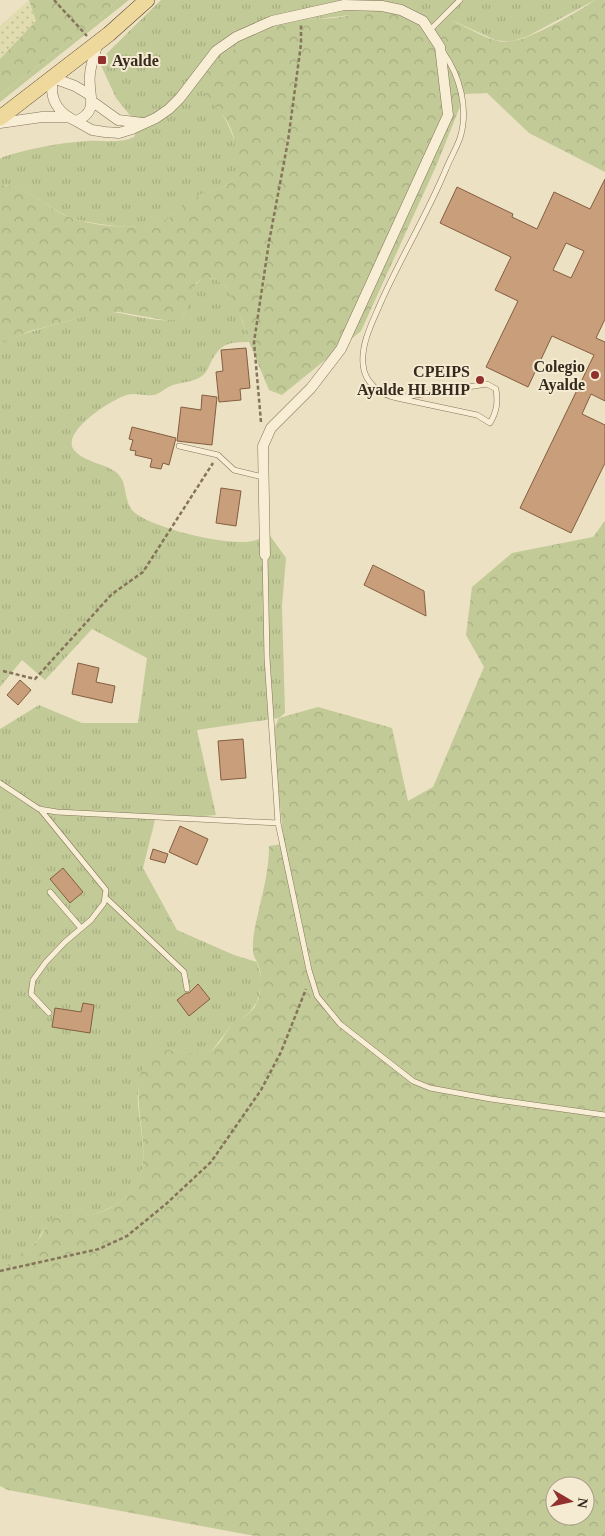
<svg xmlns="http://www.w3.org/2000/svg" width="605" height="1536" viewBox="0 0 605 1536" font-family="'Times New Roman',serif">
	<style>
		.farmland { fill: url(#farmland-dots) }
		.grass { fill: url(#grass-tufts) }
		.forest { fill: url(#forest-crowns); fill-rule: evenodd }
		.building { fill: #c99e7a; stroke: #835e41; fill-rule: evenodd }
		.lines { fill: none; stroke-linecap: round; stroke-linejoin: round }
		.service-casing { stroke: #85735a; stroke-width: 6 }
		.minor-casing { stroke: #85735a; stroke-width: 11 }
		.primary-casing { stroke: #53412e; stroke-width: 16 }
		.path { stroke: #85735a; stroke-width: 2.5; stroke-dasharray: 4 2.5; stroke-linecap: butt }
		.service { stroke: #f7eed5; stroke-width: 5 }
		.minor { stroke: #f7eed5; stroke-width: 10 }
		.primary { stroke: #eed89c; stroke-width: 15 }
		.poi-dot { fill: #92302d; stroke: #f4ebd2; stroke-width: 2 }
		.labels { text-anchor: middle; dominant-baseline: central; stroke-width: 4; stroke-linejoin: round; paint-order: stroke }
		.poi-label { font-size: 16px; font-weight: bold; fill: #362a1e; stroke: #f4ebd2; text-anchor: end }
	</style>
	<defs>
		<pattern id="farmland-dots" width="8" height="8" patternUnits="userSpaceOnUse" patternTransform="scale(1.25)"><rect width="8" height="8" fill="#e1dbb0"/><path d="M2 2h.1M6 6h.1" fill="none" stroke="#c2bc97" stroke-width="1.8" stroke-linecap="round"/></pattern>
		<pattern id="grass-tufts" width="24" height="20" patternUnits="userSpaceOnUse" patternTransform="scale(1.25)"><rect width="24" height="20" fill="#c2ca97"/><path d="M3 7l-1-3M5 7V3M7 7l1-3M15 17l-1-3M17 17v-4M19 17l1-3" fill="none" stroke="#a7ae82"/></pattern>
		<pattern id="forest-crowns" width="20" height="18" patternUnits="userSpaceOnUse" patternTransform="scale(1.25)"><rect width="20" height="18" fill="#c2ca97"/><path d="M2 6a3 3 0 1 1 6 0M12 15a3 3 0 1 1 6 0" fill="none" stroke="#a7ae82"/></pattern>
	</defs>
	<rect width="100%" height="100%" fill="#ece1c3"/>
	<!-- farmland -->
	<path class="farmland" d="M29 0 36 21 0 59V26Z"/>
	<!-- grass -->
	<path class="grass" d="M118 0H129L0 102V95L99 19Z
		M161 0H595L528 36 510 42 495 40 456 22 426 13 405 9 289 22 259 34 240 46 221 113C234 130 248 173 225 186 216 192 205 192 196 197 186 202 179 213 169 218 144 232 109 226 83 221 53 216 31 185 0 185V159L3 157C31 148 59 143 87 141 103 140 119 144 134 137L136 132 132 118 116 98 99 61Z
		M205 278C212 278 218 279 223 284 233 293 246 328 249 342 227 342 220 344 210 364 208 369 206 373 202 376 194 382 182 382 173 385 167 387 162 392 157 394 147 398 136 392 127 395 112 399 60 432 74 450 85 463 105 463 117 473 128 483 123 500 133 511 149 528 238 550 259 539 263 537 264 534 266 530L286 558 282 606 285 713 279 718 197 730 216 815 155 820 143 868 177 930 234 955 257 962 261 978V988L257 1002 250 1012 229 1028 214 1048 208 1053 200 1054 170 1050 144 1066C140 1078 137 1091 138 1104 140 1129 149 1160 137 1184 130 1199 101 1216 83 1216 75 1216 65 1213 57 1217 49 1220 41 1233 38 1240L0 1271V729L39 705 82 723H138L147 658 92 629 45 680 22 660 0 687V344C22 333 42 328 65 322 78 319 89 313 102 312 127 310 164 330 184 314 192 302 189 283 205 278Z"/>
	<!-- forest -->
	<path class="forest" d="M29 0H118L99 19 0 95V59L36 21Z
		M595 0H605V172L529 133 487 93 465 94 437 164 361 331 282 395 269 390 249 342 243 321 226 287 217 280 211 278 200 280 196 283 187 310 180 318 174 320H164L119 312H103L30 331 0 344V185C22 185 39 200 57 211 83 227 142 233 169 218 178 213 185 203 194 198 205 191 221 192 230 182 236 175 237 164 236 155 236 144 233 131 227 121 218 106 191 91 207 71 214 63 224 57 232 51 250 39 268 27 289 22 306 18 323 20 340 17 351 16 361 10 371 9 389 7 410 9 427 13 437 16 448 18 457 23 473 30 491 43 509 42 529 40 578 12 595 0Z
		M605 521V1536H255L8 1490 0 1486V1271C9 1263 19 1255 29 1247 31 1245 36 1243 38 1240 45 1232 45 1222 56 1217 67 1212 79 1217 90 1215 106 1213 129 1199 136 1185 157 1149 124 1096 147 1059 159 1041 188 1056 205 1053 218 1051 224 1033 233 1024 240 1019 249 1015 254 1008 256 1005 258 1001 259 997 262 987 262 975 258 964 256 959 253 957 253 950 252 937 256 923 259 909 264 888 269 868 269 846L283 844C282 834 282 824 281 813 278 787 265 742 279 718L318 707 392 728 408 801 433 787 484 667 466 635 472 587 512 553 593 537ZM555 1486H585V1516H555Z"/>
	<!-- building -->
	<path class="building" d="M605 179V319L596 338 605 342V401L591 394 582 414 605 425V463L571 533 520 508 594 355 552 336 528 387 486 367 518 301 495 290 511 257 440 223 457 187 513 214 512 217 537 229 554 192 590 209ZM566 243 584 251 571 278 553 270Z
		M246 348 250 388 240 389 241 400 219 402 216 372 223 371 221 350Z
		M202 395 217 397 212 445 177 441 181 407 201 410Z
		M132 427 176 438 169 465 163 463 161 469 150 467 152 459 135 455 136 451 130 450 133 440 129 439Z
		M221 488 241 491 236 526 216 523Z
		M373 565 424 591 426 616 364 585Z
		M78 663 99 668 96 682 115 686 112 703 72 694Z
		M20 680 31 690 18 705 7 695Z
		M243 739 246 778 221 780 218 741Z
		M180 826 208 839 197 865 169 852Z
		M153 849 168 854 165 863 150 859Z
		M63 868 83 892 70 903 50 879Z
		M198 984 210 999 189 1016 177 1000 186 993H189Z
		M83 1003 94 1005 90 1033 52 1027 55 1008 81 1012Z"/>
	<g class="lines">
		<!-- service casing -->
		<g class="service-casing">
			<path id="service" d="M430 30 460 0
				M397 398 487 384 496 389C498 403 497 411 490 423L477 415 397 398C381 395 364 383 363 364 361 343 373 321 381 302 401 257 427 215 446 169 450 159 456 149 460 138 469 109 460 76 443 52
				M179 446 218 455 234 470 263 477
				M265 555 267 658 278 823 309 970 317 996 340 1024 413 1081 430 1088 491 1099 605 1115
				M0 783 39 809 57 812 278 823
				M40 809 106 890 104 903 91 920 65 942 46 962 33 980 31 994 49 1013
				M50 892 81 928
				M105 897 184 972 187 989"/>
		</g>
		<!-- minor casing -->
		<g class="minor-casing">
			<path id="minor" d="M90 95 75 86 53 78C49 98 57 113 76 121 101 111 87 94 90 74 91 63 95 53 98 43
				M93 102 118 120 143 123
				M76 121 92 130 105 132 119 133 132 129 156 118 169 109 180 98 216 51 236 37 272 21 344 5 382 6 401 10 423 21 440 47 448 115 341 349 311 388 271 428 263 446 265 555
				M0 123 42 117H66"/>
		</g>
		<!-- primary casing -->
		<g class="primary-casing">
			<path id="primary" d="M0 118 109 34 147 0"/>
		</g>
		<!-- path -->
		<path class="path" d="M54 0 87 36
			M261 422 254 342 269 242 288 141 301 44V25
			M3 671 35 679 112 594 143 572 213 463
			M0 1271 99 1249 127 1236 166 1204 211 1162 261 1090 281 1052 306 989"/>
		<!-- service -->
		<use href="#service" class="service"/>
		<!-- minor -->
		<use href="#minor" class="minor"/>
		<!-- primary -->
		<use href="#primary" class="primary"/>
	</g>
	<!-- markers -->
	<g class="poi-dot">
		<rect x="97" y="55" width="10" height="10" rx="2.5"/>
		<circle cx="595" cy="375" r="5"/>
		<circle cx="480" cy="380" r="5"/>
	</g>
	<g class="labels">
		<!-- poi labels -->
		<g class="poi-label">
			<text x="112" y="60" text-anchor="start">Ayalde</text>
			<text x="585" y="366">Colegio<tspan x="585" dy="18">Ayalde</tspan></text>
			<text x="470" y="371">CPEIPS<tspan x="470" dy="18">Ayalde HLBHIP</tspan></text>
		</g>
	</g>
	<!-- north arrow -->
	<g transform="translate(570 1501) rotate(99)"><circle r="24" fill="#f4ebd2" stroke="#a89e8a"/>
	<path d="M0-4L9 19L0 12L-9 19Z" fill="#92302d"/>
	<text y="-8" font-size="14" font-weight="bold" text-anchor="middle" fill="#362a1e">N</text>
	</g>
</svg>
